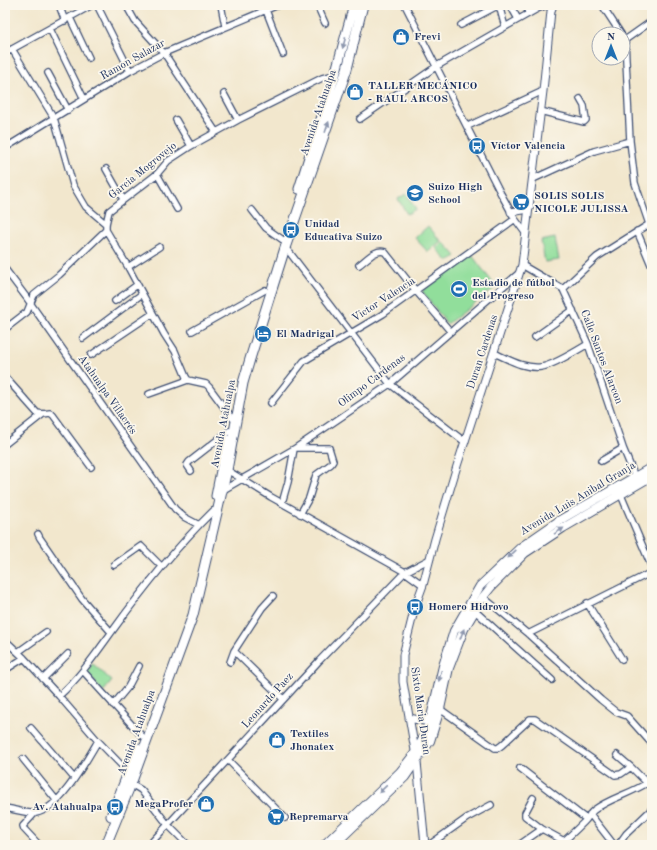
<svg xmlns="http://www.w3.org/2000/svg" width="657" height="850" viewBox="0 0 657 850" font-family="'Old Standard TT',serif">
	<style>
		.green { fill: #91de9b; stroke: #56867c }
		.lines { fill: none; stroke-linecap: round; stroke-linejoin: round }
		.minor-casing { stroke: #3b4b6f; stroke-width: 8 }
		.tertiary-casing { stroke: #3b4b6f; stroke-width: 9 }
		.secondary-casing { stroke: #3b4b6f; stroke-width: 10 }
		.trunk-casing { stroke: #3b4b6f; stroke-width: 11 }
		.minor { stroke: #fff; stroke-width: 5.5 }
		.tertiary { stroke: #fff; stroke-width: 7 }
		.secondary { stroke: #fff; stroke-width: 8 }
		.trunk { stroke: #fff; stroke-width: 9 }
		.oneway { fill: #8d97ae }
		.labels { text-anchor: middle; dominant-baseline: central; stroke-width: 3.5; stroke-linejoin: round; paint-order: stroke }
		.poi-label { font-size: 11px; font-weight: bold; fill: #1b2f5e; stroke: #fbf7ec; text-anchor: start }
		.street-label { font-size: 11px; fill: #1b2f5e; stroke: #fbf7ec }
	</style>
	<rect width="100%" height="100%" fill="#fbf7ec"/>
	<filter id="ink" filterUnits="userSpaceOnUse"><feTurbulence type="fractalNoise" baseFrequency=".025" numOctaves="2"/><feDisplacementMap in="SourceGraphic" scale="8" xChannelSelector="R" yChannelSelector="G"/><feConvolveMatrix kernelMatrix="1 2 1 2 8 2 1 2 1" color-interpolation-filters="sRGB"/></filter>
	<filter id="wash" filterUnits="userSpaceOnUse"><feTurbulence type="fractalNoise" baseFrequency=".012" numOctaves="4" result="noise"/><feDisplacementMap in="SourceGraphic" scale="16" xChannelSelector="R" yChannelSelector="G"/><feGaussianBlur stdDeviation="0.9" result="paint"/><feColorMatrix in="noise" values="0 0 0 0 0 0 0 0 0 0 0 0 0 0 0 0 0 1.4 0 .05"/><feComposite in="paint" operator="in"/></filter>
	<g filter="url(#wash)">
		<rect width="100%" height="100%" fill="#f2e7cd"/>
		<!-- green -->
		<path class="green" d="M406 194 416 209 407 214 398 199Z
			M428 226 441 241 428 252 415 238Z
			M555 238 559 260 545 262 541 241Z
			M443 242 456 256 448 262 436 248Z
			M471 254 496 287 447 324 422 291Z
			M92 663 112 681 103 692 87 673Z"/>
	</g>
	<g filter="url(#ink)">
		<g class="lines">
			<!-- minor casing -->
			<g class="minor-casing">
				<path id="minor" d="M59 5 65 21
					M97 5 130 71
					M126 5 135 21 164 53 216 132
					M221 5 225 26
					M264 5 283 54
					M317 5 325 23
					M405 5 501 194 515 219 526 234
					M499 5 505 27
					M510 5 518 19
					M527 5 528 14
					M602 5 621 34
					M70 18 89 58
					M461 25 499 5
					M50 29 84 99
					M623 38 625 40 630 141 635 183 649 224
					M625 40 652 21
					M12 49 54 118 73 185 86 207 106 224
					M5 53 92 5
					M48 73 68 110
					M224 94 238 120
					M540 111 584 122 586 120 584 106 580 99
					M360 119 437 66 505 27 537 9 547 5
					M176 120 191 146
					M468 126 543 91
					M5 148 130 71 164 53 278 5
					M106 169 123 199
					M157 174 177 209
					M533 179 594 151 630 141
					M252 210 266 228 283 240
					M637 231 652 267
					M285 248 290 253 390 384 465 442
					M359 265C366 260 376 248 385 252L416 291 450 331
					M522 265 563 289 588 344 623 448 635 477
					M128 267 159 247
					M5 269 26 297 175 509 184 517 199 525
					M563 289 597 257 651 223
					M115 301 137 285
					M5 329 27 312 34 295 59 275 106 230
					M192 331 265 290
					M535 337 573 310
					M83 338 142 294
					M494 353C508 359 524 369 541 367 552 366 578 350 588 344
					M91 355 152 314
					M5 377 37 413 43 414 50 413 53 415 91 467
					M149 394 188 380
					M271 403 304 361 383 314 515 219
					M237 420 232 418 209 387 206 384 188 380 186 377 175 351 164 334 128 267 106 230V224L109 211 157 174 168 161 191 146 238 120 322 78 335 75
					M5 444 43 414
					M297 448H329L333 461 331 464 316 475 309 498 300 514
					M601 461 623 448
					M227 470 271 497 405 572 423 585
					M191 471 187 465 189 462 229 431
					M223 490 294 449
					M621 495 652 568
					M282 503 288 482 294 449 390 384 519 273
					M38 534 40 538 82 599 111 632
					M114 565 141 546 162 567
					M273 596 262 608 234 651 283 699
					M483 597 528 634 601 700 616 712 627 716 652 744
					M587 603 622 659
					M475 611 552 680
					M528 634 652 572
					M5 640 24 658 59 696 98 741 128 772
					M18 652 46 632
					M230 662 234 651
					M5 670 24 658
					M83 671 142 736
					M43 679 68 654
					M59 696C80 677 95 655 111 633 142 590 175 548 213 511
					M113 705 128 687 139 666
					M440 709 495 748H498L502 745 530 719H535L615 775 621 774 631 767 647 783 652 775
					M31 728 74 778
					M617 755 631 767
					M23 759 57 801
					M228 760 285 818
					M520 768 586 819
					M131 784 141 790 168 825 188 845
					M5 808C13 809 28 814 36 813 60 809 86 761 98 741
					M35 813 23 826 24 829 39 845
					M590 814 614 845
					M542 829 564 841
					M149 845 319 661 405 572 430 559
					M429 845 467 818 491 805
					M519 845 542 829 525 816V813L533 798
					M559 845C568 838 576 830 584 822 588 818 590 813 594 810 610 798 630 794 647 783L652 788
					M618 845 626 834 652 809"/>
			</g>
			<!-- tertiary casing -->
			<g class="tertiary-casing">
				<path id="tertiary" d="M511 212 523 210 530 207
					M409 718 424 721 431 717
					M425 845 417 762 403 682V655L415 607 423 585 435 539 457 466 522 265 543 91 551 11 553 5"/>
			</g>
			<!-- secondary casing -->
			<g class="secondary-casing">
				<path id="secondary" d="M324 845 400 772 415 753 424 737 431 717 443 666 454 631 480 586 521 547 560 520 652 467
					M334 845 405 777 430 741 440 709 449 668 464 629 483 597 491 587 525 553 563 528 652 476"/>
			</g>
			<!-- trunk casing -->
			<g class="trunk-casing">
				<path id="trunk" d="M299 189 335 75 354 5
					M216 496 227 440
					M111 816 138 748
					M106 845 131 784 193 615 227 470 243 383 250 359 285 248 347 69 363 5"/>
			</g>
			<!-- minor -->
			<use href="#minor" class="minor"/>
			<!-- tertiary -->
			<use href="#tertiary" class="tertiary"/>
			<!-- secondary -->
			<use href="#secondary" class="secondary"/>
			<!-- trunk -->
			<use href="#trunk" class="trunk"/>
		</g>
		<!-- one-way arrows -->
		<defs><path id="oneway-solid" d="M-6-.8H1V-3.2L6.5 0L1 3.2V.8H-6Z"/></defs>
		<g class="oneway">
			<use href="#oneway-solid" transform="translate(344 43) rotate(105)"/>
			<use href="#oneway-solid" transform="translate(327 127) rotate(-71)"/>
			<use href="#oneway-solid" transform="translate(559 531) rotate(-32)"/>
			<use href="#oneway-solid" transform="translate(512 554) rotate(136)"/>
			<use href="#oneway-solid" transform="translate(462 634) rotate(-69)"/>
			<use href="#oneway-solid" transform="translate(440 676) rotate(103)"/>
			<use href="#oneway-solid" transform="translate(383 789) rotate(136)"/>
		</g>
	</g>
	<!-- icons -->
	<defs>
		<g id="shop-disc" transform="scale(0.9)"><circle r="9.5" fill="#1f6fb2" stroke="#fbf7ec"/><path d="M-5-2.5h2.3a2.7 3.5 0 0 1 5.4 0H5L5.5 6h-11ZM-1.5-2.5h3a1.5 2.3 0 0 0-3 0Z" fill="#fff"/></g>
		<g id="bus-disc" transform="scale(0.9)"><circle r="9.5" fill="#1f6fb2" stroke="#fbf7ec"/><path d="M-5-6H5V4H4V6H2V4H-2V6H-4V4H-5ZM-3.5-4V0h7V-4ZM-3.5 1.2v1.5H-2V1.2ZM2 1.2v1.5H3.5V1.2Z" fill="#fff"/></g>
		<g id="school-disc" transform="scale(0.9)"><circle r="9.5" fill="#1f6fb2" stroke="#fbf7ec"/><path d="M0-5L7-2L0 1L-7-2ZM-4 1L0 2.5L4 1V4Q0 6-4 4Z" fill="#fff"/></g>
		<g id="supermarket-disc" transform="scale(0.9)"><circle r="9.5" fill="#1f6fb2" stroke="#fbf7ec"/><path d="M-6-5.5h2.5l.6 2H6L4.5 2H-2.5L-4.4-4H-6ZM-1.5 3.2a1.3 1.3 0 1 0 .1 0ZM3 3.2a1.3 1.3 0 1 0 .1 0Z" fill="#fff"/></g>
		<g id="stadium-disc" transform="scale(0.9)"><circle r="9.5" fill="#1f6fb2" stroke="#fbf7ec"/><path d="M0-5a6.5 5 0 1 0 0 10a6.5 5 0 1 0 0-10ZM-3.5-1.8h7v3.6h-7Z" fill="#fff"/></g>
		<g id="hotel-disc" transform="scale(0.9)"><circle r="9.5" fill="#1f6fb2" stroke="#fbf7ec"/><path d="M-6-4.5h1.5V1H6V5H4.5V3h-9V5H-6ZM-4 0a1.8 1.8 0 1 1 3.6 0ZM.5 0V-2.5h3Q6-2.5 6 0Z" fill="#fff"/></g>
	</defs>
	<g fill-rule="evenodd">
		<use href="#shop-disc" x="401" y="37"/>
		<use href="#shop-disc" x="355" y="92"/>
		<use href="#bus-disc" x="477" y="146"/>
		<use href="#school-disc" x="415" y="193"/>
		<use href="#supermarket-disc" x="521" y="202"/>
		<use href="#bus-disc" x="291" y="230"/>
		<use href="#stadium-disc" x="459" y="289"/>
		<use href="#hotel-disc" x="263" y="334"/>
		<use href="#bus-disc" x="415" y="607"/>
		<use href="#shop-disc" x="277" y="740"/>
		<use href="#shop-disc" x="206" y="804"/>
		<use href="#bus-disc" x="115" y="807"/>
		<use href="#supermarket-disc" x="276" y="817"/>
	</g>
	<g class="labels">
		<!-- poi labels -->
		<g class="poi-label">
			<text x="414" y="37">Frevi</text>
			<text x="368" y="86">TALLER MECÁNICO<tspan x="368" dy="13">- RAUL ARCOS</tspan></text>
			<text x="490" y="146">Víctor Valencia</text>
			<text x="428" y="187">Suizo High<tspan x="428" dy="13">School</tspan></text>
			<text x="534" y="196">SOLIS SOLIS<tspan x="534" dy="13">NICOLE JULISSA</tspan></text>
			<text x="304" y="224">Unidad<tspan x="304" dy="13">Educativa Suizo</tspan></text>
			<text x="472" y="283">Estadio de fútbol<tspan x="472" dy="13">del Progreso</tspan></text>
			<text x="276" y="334">El Madrigal</text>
			<text x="428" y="607">Homero Hidrovo</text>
			<text x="290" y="734">Textiles<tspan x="290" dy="13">Jhonatex</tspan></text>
			<text x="193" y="804" text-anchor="end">MegaProfer</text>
			<text x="102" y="807" text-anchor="end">Av. Atahualpa</text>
			<text x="289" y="817">Repremarva</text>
		</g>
		<!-- street labels -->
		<g class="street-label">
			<text transform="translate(133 60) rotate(-29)">Ramon Salazar</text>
			<text transform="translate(319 113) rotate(-71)">Avenida Atahualpa</text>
			<text transform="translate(143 171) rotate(-39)">Garcia Mogrovejo</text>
			<text transform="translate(384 300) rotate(-33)">Victor Valencia</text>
			<text transform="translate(483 352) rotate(-72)">Duran Cardenas</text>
			<text transform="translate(601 357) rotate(69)">Calle Santos Alarcon</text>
			<text transform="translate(372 381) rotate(-37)">Olimpo Cardenas</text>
			<text transform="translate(107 395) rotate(55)">Atahualpa Villacrés</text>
			<text transform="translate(224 424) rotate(-79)">Avenida Atahualpa</text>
			<text transform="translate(578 499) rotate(-31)">Avenida Luis Anibal Granja</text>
			<text transform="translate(268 701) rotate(-48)">Leonardo Paez</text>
			<text transform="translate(420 711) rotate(82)">Sixto Maria Duran</text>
			<text transform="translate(137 733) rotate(-70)">Avenida Atahualpa</text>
		</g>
	</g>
	<!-- margin -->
	<rect width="657" height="850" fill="none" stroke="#fbf7ec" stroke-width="20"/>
	<!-- north arrow -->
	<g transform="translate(611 46)"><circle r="19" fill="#fbf7ec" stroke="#a1a7b3"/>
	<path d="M0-3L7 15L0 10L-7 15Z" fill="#1f6fb2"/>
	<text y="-6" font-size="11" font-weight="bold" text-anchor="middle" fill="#1b2f5e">N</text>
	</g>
</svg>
